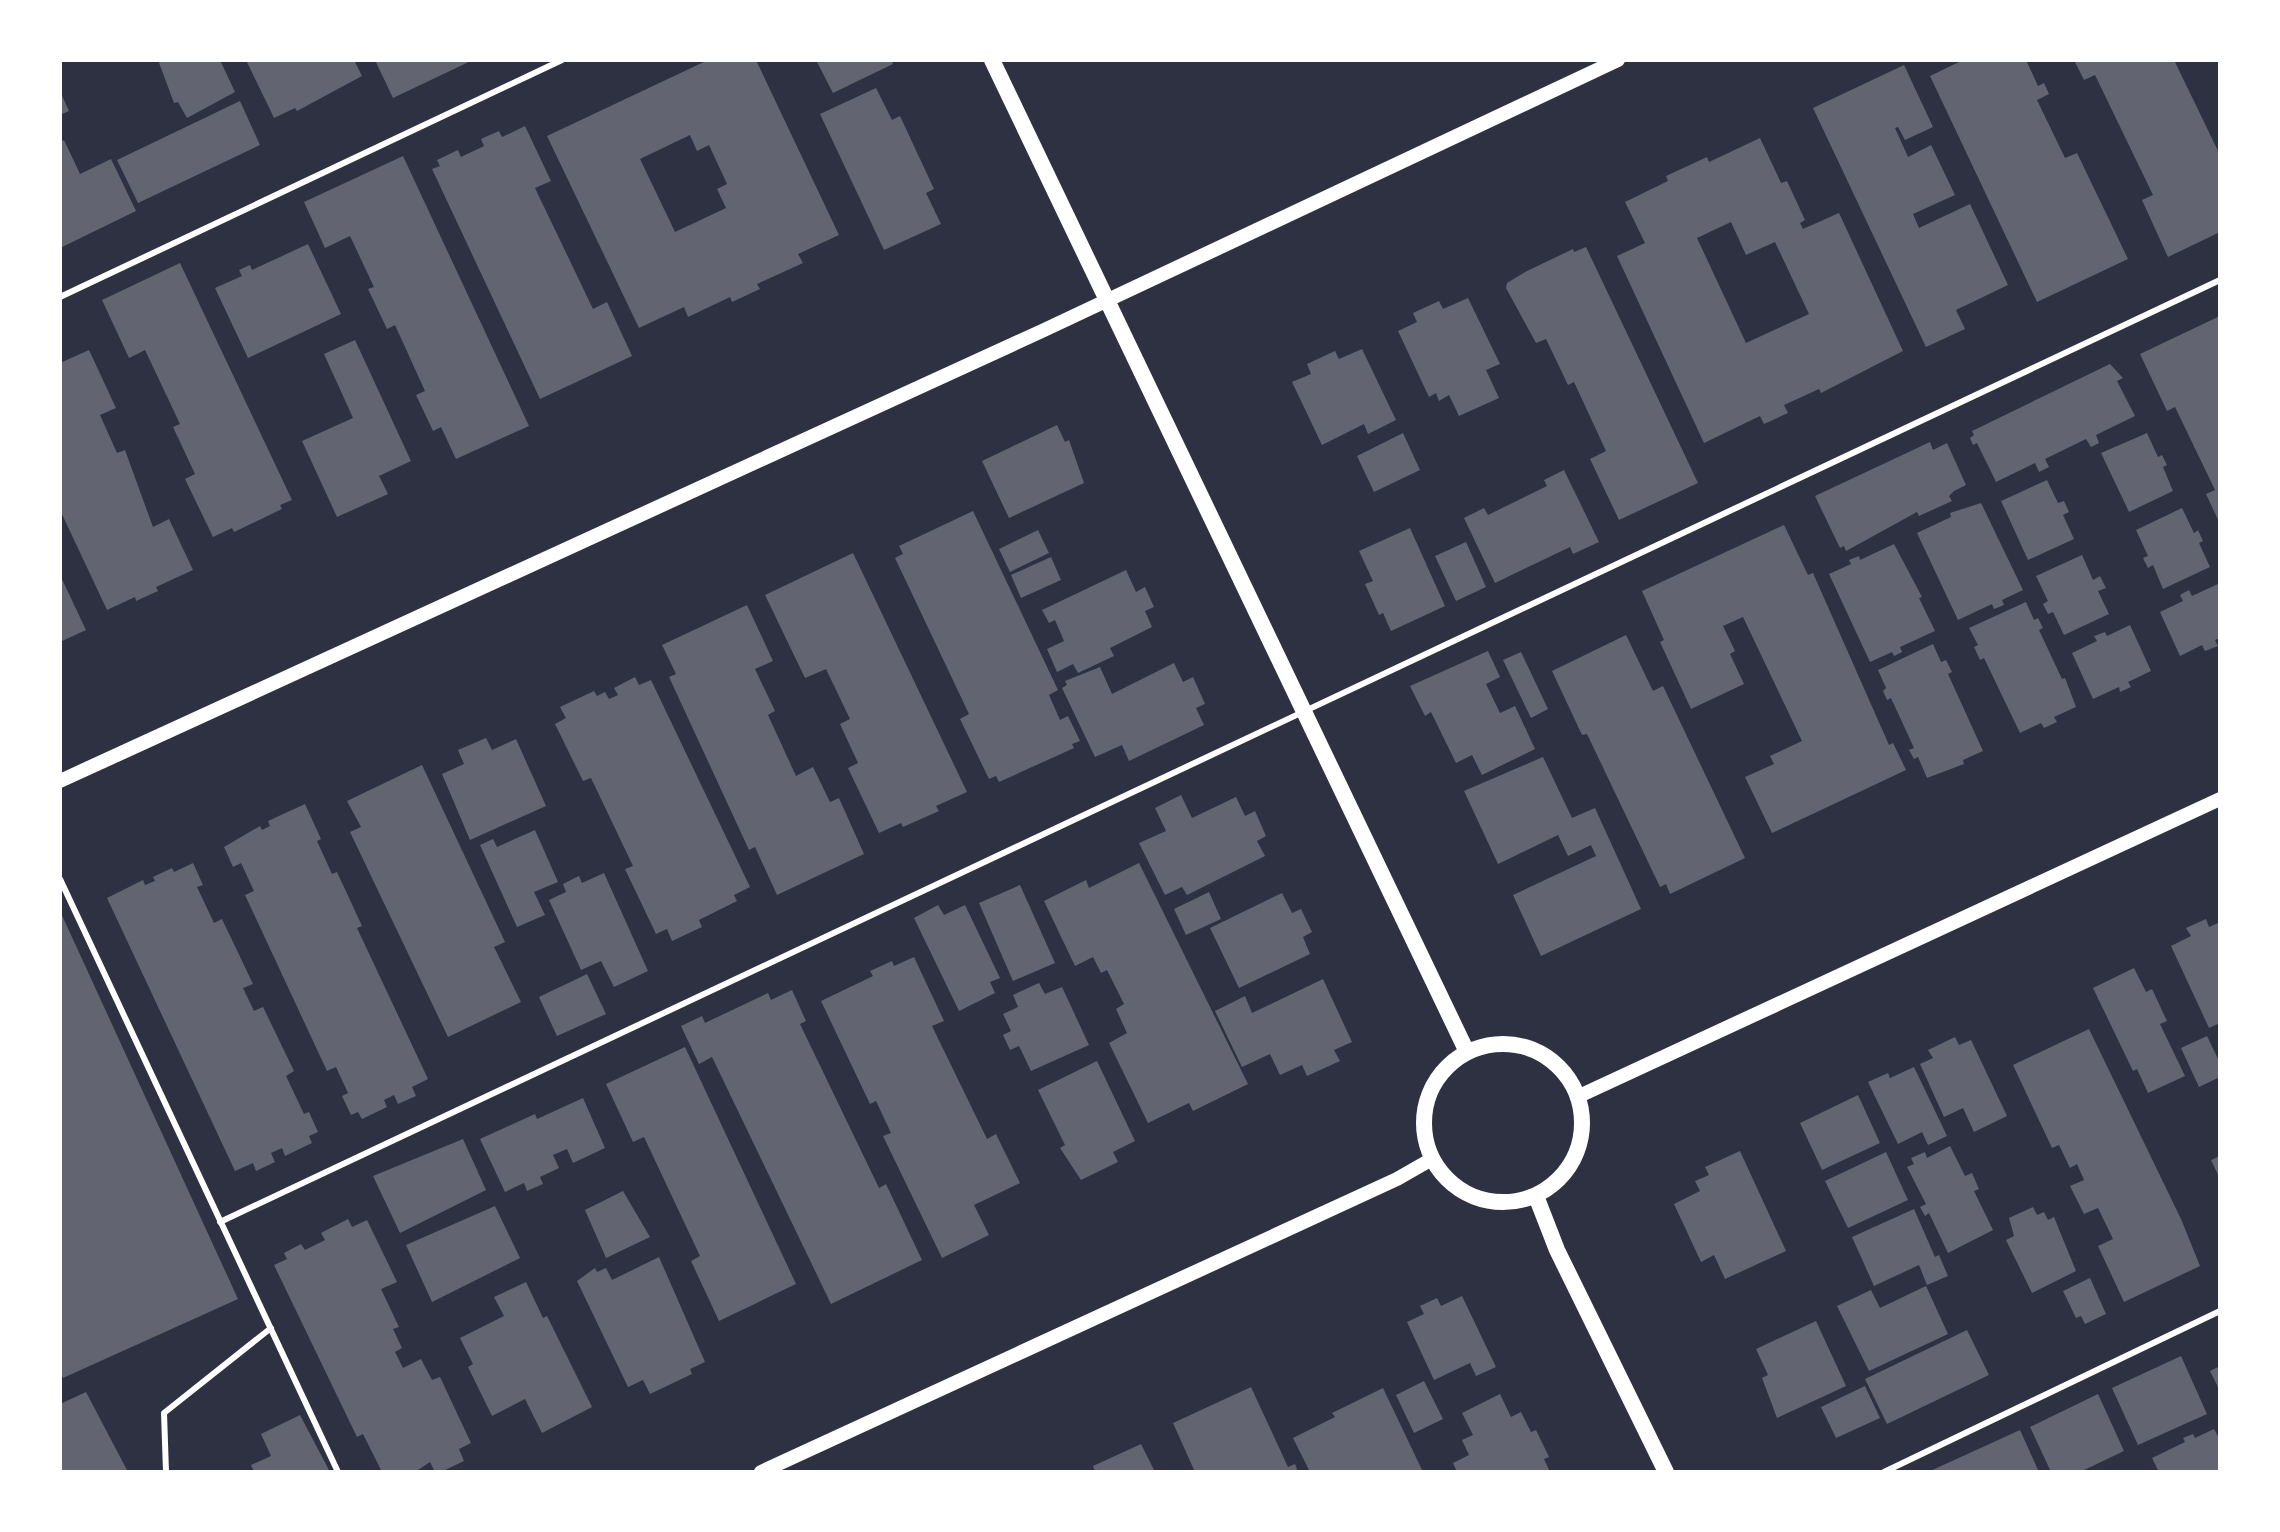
<svg xmlns="http://www.w3.org/2000/svg" width="2280" height="1532" viewBox="0 0 2280 1532" font-family="'Public Sans',sans-serif">
	<style>
		.building { fill: #626471; fill-rule: evenodd }
		.lines { fill: none; stroke-linecap: round; stroke-linejoin: round }
		.service { stroke: #fff; stroke-width: 6 }
		.tertiary { stroke: #fff; stroke-width: 14 }
		.secondary { stroke: #fff; stroke-width: 16 }
	</style>
	<rect width="100%" height="100%" fill="#2d3142"/>
	<!-- building -->
	<path class="building" d="M158 60H220L235 92 187 118 178 102 174 103Z
		M246 60H354L362 76 297 111 295 108 274 118Z
		M375 60H473L393 98Z
		M708 60H756L839 235 798 254 803 263 757 284 760 289 732 302 730 297 688 317 684 307 639 328 547 136ZM690 135 697 151 709 145 727 184 717 189 726 208 675 232 640 159Z
		M816 60H891L893 64 833 93Z
		M1963 60H2026L2038 86 2044 83 2049 94 2037 100 2065 158 2077 153 2128 259 2037 302 1930 76Z
		M2074 60H2174L2220 155V232L2168 257 2142 200 2153 195 2095 75 2084 80Z
		M1904 65 1933 127 1905 140 1898 127 1895 128 1908 157 1931 145 1955 195 1913 214 1919 228 1970 204 2008 285 1956 310 1965 329 1926 347 1813 108Z
		M876 88 892 120 900 116 934 189 926 193 941 224 884 250 820 114Z
		M60 91 69 111 60 115Z
		M240 101 260 145 138 203 117 160Z
		M525 126 551 181 535 188 593 309 607 302 632 356 540 399 432 169 440 166 437 160 458 150 461 157 484 146 481 139 499 131 502 137Z
		M1760 138 1781 183 1787 181 1805 220 1800 223 1803 229 1839 213 1903 351 1821 393 1819 389 1784 405 1788 413 1764 424 1760 416 1704 443 1617 256 1645 243 1625 202 1668 181 1666 176 1707 157 1709 162ZM1731 222 1746 255 1775 242 1809 314 1746 343 1697 238Z
		M64 140 80 174 111 159 136 211 60 248V142Z
		M403 156 529 426 456 459 441 427 433 431 416 395 425 391 395 325 387 329 368 289 374 287 350 236 325 248 304 202Z
		M308 244 341 314 248 358 215 288 242 276 239 270 250 265 252 270Z
		M1586 247 1698 483 1619 520 1590 459 1606 451 1574 382 1568 385 1546 339 1536 343 1506 288 1507 283 1527 271 1573 249 1574 252Z
		M180 263 292 500 280 505 282 509 234 532 232 528 213 537 185 479 195 474 173 427 180 424 145 350 129 358 102 300Z
		M1468 298 1500 364 1486 370 1499 398 1459 416 1449 395 1439 401 1436 393 1429 397 1398 331 1417 322 1413 313 1439 301 1443 309Z
		M2220 316V524L2206 494 2215 490 2175 407 2167 411 2140 354Z
		M355 340 411 461 379 476 388 494 337 517 302 441 353 418 324 354Z
		M1362 349 1396 420 1368 434 1364 424 1322 445 1292 382 1311 374 1307 364 1335 351 1339 359Z
		M89 350 116 408 100 415 117 453 125 450 153 527 169 519 193 570 156 587 158 591 136 601 135 597 107 610 60 510V363Z
		M2110 364 2123 378 2117 381 2135 416 2096 435 2099 443 2091 447 2086 439 2045 459 2049 467 2039 472 2035 463 1996 482 1977 443 1973 445 1970 438 1974 435 1972 431Z
		M1057 425 1065 442 1069 440 1084 483 1009 518 982 461Z
		M1403 433 1420 470 1374 492 1357 456Z
		M2147 433 2158 457 2162 455 2167 465 2163 467 2173 491 2129 512 2101 453Z
		M1930 442 1933 450 1947 443 1966 485 1954 491 1949 496 1952 501 1919 516 1917 512 1846 551 1844 546 1840 548 1815 496Z
		M1564 470 1599 542 1573 554 1570 547 1495 583 1464 518 1484 508 1488 515 1547 486 1544 480Z
		M2047 480 2058 503 2064 501 2069 512 2063 515 2074 539 2028 560 2001 501Z
		M1981 503 2023 590 2002 600 2004 605 1994 609 1992 604 1958 620 1917 533 1951 517 1950 513Z
		M2182 508 2194 533 2198 530 2203 541 2199 543 2210 567 2163 589 2153 565 2148 568 2143 558 2148 556 2136 530Z
		M973 511 1058 690 1049 695 1060 720 1068 716 1080 741 1072 744 1074 748 999 782 996 776 989 779 960 719 969 714 895 558 903 554 899 546Z
		M1784 525 1808 575 1813 573 1889 745 1893 743 1906 770 1772 833 1745 777 1774 764 1770 756 1802 741 1743 617 1723 626 1735 651 1730 654 1744 684 1691 709 1660 642 1664 640 1642 591Z
		M1410 528 1445 606 1391 631 1383 613 1379 615 1365 584 1373 581 1359 551Z
		M1038 530 1049 553 1010 572 999 549Z
		M1466 542 1486 587 1456 601 1435 556Z
		M1894 544 1922 597 1919 598 1935 631 1900 647 1902 652 1894 656 1892 652 1870 662 1829 574 1851 564 1849 560 1859 556 1860 560Z
		M853 553 967 792 936 806 939 811 903 827 901 823 879 833 848 768 858 763 840 724 850 719 826 669 805 678 765 595Z
		M2082 555 2093 580 2100 576 2106 588 2098 591 2109 614 2064 635 2053 612 2048 614 2043 604 2048 601 2036 576Z
		M1051 557 1061 580 1021 598 1011 575Z
		M1126 570 1136 592 1145 587 1154 607 1145 611 1152 627 1110 648 1114 656 1078 673 1073 664 1057 672 1047 649 1064 641 1055 620 1049 623 1042 610Z
		M60 575 86 630 60 642Z
		M2218 584 2220 638 2215 640 2218 646 2205 651 2202 645 2180 656 2160 612 2183 601 2180 595 2189 590 2192 596Z
		M2026 602 2034 620 2038 618 2043 628 2039 630 2062 679 2065 678 2076 707 2054 717 2057 722 2044 728 2041 723 2020 733 1984 658 1980 660 1974 647 1978 645 1969 628Z
		M747 605 773 661 755 669 775 711 768 715 796 776 813 767 830 802 839 798 864 854 777 895 755 847 749 850 669 677 676 674 662 645Z
		M2130 625 2151 671 2128 682 2131 687 2120 692 2119 687 2093 699 2072 653 2097 641 2094 636 2105 632 2107 636Z
		M1626 635 1653 691 1663 686 1745 858 1670 894 1666 884 1660 887 1587 734 1582 735 1552 671Z
		M1933 644 1941 662 1946 660 1952 672 1948 674 1983 751 1963 760 1964 764 1927 778 1918 757 1914 759 1909 750 1914 748 1891 698 1887 700 1883 691 1886 688 1878 670Z
		M1488 651 1500 677 1486 684 1500 713 1515 706 1535 749 1482 775 1472 755 1456 763 1431 712 1425 716 1410 686Z
		M1521 652 1548 709 1531 718 1503 660Z
		M1174 663 1183 682 1193 677 1205 704 1196 708 1204 725 1129 761 1122 745 1095 757 1062 688 1067 685 1065 681 1100 667 1112 694Z
		M635 677 639 685 651 680 750 887 734 895 737 901 699 920 702 927 672 941 667 929 656 934 625 869 633 866 591 778 583 781 555 724 566 718 560 707 594 691 597 696 605 692 609 699 618 695 614 688Z
		M486 738 492 750 516 739 546 806 470 840 442 774 464 764 458 750Z
		M1543 757 1572 818 1595 808 1641 909 1541 956 1513 895 1596 856 1591 845 1568 856 1558 835 1498 864 1464 791Z
		M422 765 505 942 494 947 521 1002 448 1037 350 832 361 827 347 801Z
		M1181 795 1192 818 1236 797 1245 816 1255 811 1266 836 1257 841 1265 856 1187 895 1182 887 1165 895 1139 843 1166 831 1155 808Z
		M305 804 321 839 317 841 332 874 337 872 362 926 357 928 428 1079 412 1087 416 1096 398 1104 394 1095 384 1100 387 1107 362 1119 358 1112 351 1115 342 1096 348 1093 336 1067 327 1071 245 895 254 891 241 863 233 867 224 847 260 826 262 830 270 826 268 821Z
		M535 830 558 882 534 892 545 915 517 927 480 845 493 839 497 847Z
		M193 863 203 885 197 887 214 923 222 919 253 984 243 988 254 1011 263 1007 294 1071 286 1076 304 1114 309 1112 318 1132 309 1136 312 1143 285 1156 282 1148 271 1153 275 1162 256 1171 253 1163 235 1171 107 898 143 880 145 885 155 881 153 877 172 868 174 872Z
		M1139 863 1248 1084 1193 1111 1189 1103 1148 1123 1109 1043 1127 1033 1116 1009 1124 1004 1107 970 1101 973 1093 957 1075 966 1044 901 1086 880 1089 888Z
		M604 873 648 971 614 987 601 961 581 970 549 900 566 892 563 884 579 876 582 883Z
		M1020 885 1055 963 1013 981 979 903Z
		M1209 892 1221 919 1186 935 1174 909Z
		M1282 893 1292 913 1301 909 1312 932 1303 937 1310 954 1239 988 1210 928Z
		M938 905 944 915 965 905 1000 978 990 982 995 993 959 1011 914 918Z
		M60 911 238 1299 63 1378 60 1371Z
		M2206 919 2209 927 2220 922V1023L2209 1028 2171 946 2191 936 2186 928Z
		M914 957 944 1021 932 1026 987 1139 996 1134 1020 1183 974 1205 989 1235 942 1258 883 1136 891 1133 876 1101 870 1104 821 1001 873 976 870 971 892 961 894 966Z
		M2134 968 2146 992 2152 989 2167 1021 2160 1024 2185 1076 2148 1093 2137 1069 2133 1071 2093 988Z
		M587 974 606 1014 557 1036 539 997Z
		M1323 979 1352 1042 1334 1050 1340 1061 1307 1076 1302 1065 1280 1075 1270 1054 1242 1067 1215 1011 1245 996 1252 1013Z
		M1039 983 1045 994 1062 987 1089 1045 1031 1071 1019 1046 1010 1050 1003 1035 1011 1031 1003 1014 1018 1007 1013 995Z
		M792 990 806 1021 800 1024 879 1188 886 1184 922 1260 831 1304 712 1057 699 1064 681 1026 702 1016 705 1023 768 993 771 1000Z
		M2089 1029 2181 1219 2200 1266 2124 1302 2098 1246 2113 1239 2098 1208 2084 1214 2070 1186 2084 1180 2077 1164 2070 1168 2059 1145 2052 1148 2013 1065Z
		M2207 1036 2220 1063V1077L2199 1087 2181 1048Z
		M1955 1037 1959 1045 1971 1040 2007 1116 1974 1132 1963 1108 1944 1117 1920 1064 1933 1058 1928 1050Z
		M685 1047 796 1284 719 1321 691 1261 700 1256 644 1137 633 1142 606 1084Z
		M1097 1061 1135 1141 1113 1152 1118 1162 1081 1180 1060 1148 1065 1145 1038 1090Z
		M1914 1067 1947 1136 1928 1145 1922 1132 1898 1144 1868 1082 1888 1073 1890 1078Z
		M1858 1095 1880 1143 1822 1170 1800 1123Z
		M583 1098 605 1148 573 1163 567 1149 553 1155 559 1168 540 1177 543 1184 527 1191 524 1183 505 1192 480 1139 535 1114 537 1119Z
		M463 1139 486 1190 400 1233 373 1176Z
		M1950 1146 1965 1176 1972 1173 1979 1189 1974 1191 1993 1230 1948 1253 1929 1213 1925 1216 1920 1207 1926 1204 1907 1167 1914 1164 1911 1158 1925 1152 1927 1158Z
		M1740 1151 1786 1251 1725 1279 1714 1255 1701 1262 1674 1204 1700 1191 1695 1181 1709 1175 1705 1167Z
		M1886 1152 1908 1200 1848 1228 1825 1181Z
		M2220 1156V1179L2211 1160Z
		M623 1191 650 1237 606 1258 585 1210Z
		M495 1206 520 1258 432 1302 406 1245Z
		M2033 1207 2037 1215 2044 1212 2048 1220 2054 1217 2076 1271 2032 1293 2006 1240 2014 1236 2009 1218Z
		M1914 1209 1935 1257 1939 1255 1948 1276 1927 1285 1919 1265 1874 1286 1852 1237Z
		M348 1219 352 1227 367 1220 397 1282 381 1289 399 1327 393 1329 402 1348 395 1352 403 1368 421 1359 432 1380 440 1377 471 1443 459 1449 464 1461 441 1472H435L430 1462 415 1472H382L363 1434 357 1437 274 1265 287 1259 284 1253 301 1244 305 1250 325 1240 321 1233Z
		M659 1257 705 1362 690 1369 692 1374 650 1394 643 1380 628 1387 577 1281 595 1268 597 1272 606 1268 612 1280Z
		M2090 1278 2106 1314 2085 1324 2081 1316 2076 1318 2063 1291Z
		M526 1282 543 1318 547 1316 592 1407 542 1433 525 1399 492 1416 468 1367 473 1364 460 1338 504 1316 494 1297Z
		M1926 1286 1948 1334 1869 1371 1837 1306 1871 1290 1880 1308Z
		M1462 1296 1496 1367 1476 1376 1470 1363 1434 1380 1407 1322 1424 1314 1420 1306 1437 1298 1441 1306Z
		M1816 1321 1846 1386 1777 1418 1762 1378 1768 1375 1756 1349Z
		M1967 1330 1989 1375 1887 1424 1865 1379Z
		M2181 1356 2207 1414 2138 1445 2112 1388Z
		M2220 1366V1391L2210 1371Z
		M1424 1381 1443 1419 1414 1433 1396 1395Z
		M1865 1386 1880 1418 1836 1438 1821 1407Z
		M1251 1387 1288 1467 1295 1464 1298 1472H1195L1173 1423Z
		M1383 1388 1423 1472H1310L1293 1438 1335 1417 1332 1413Z
		M86 1392 128 1472H60V1404Z
		M1500 1394 1511 1417 1521 1412 1531 1432 1536 1430 1549 1457 1544 1459 1550 1472H1457L1453 1463 1469 1455 1462 1440 1473 1435 1462 1413Z
		M2098 1394 2124 1451 2080 1472H2051L2030 1427Z
		M300 1415 330 1472H254L251 1465 271 1456 261 1434Z
		M2214 1429 2220 1440V1472H2159L2152 1458 2185 1442 2183 1438 2193 1434 2195 1438Z
		M2020 1430 2039 1472H1928Z
		M1141 1444 1155 1472H1095L1093 1466Z"/>
	<g class="lines">
		<!-- service -->
		<path class="service" d="M60 297 562 60
			M60 879 338 1472
			M220 1222 2220 280
			M166 1472 164 1413 271 1328
			M1884 1472 2220 1311"/>
		<!-- tertiary -->
		<path class="tertiary" d="M60 781 1042 331 1618 60
			M1577 1097 2220 799
			M761 1472 1397 1179 1432 1159"/>
		<!-- secondary -->
		<path class="secondary" d="M992 60 1467 1052
			M1424 1123a79 79 0 1 1 158 0a79 79 0 1 1-158 0Z
			M1536 1196 1557 1250 1666 1472"/>
	</g>
	<!-- border -->
	<rect width="2280" height="1532" fill="none" stroke="#ffffff" stroke-width="124"/>
</svg>
